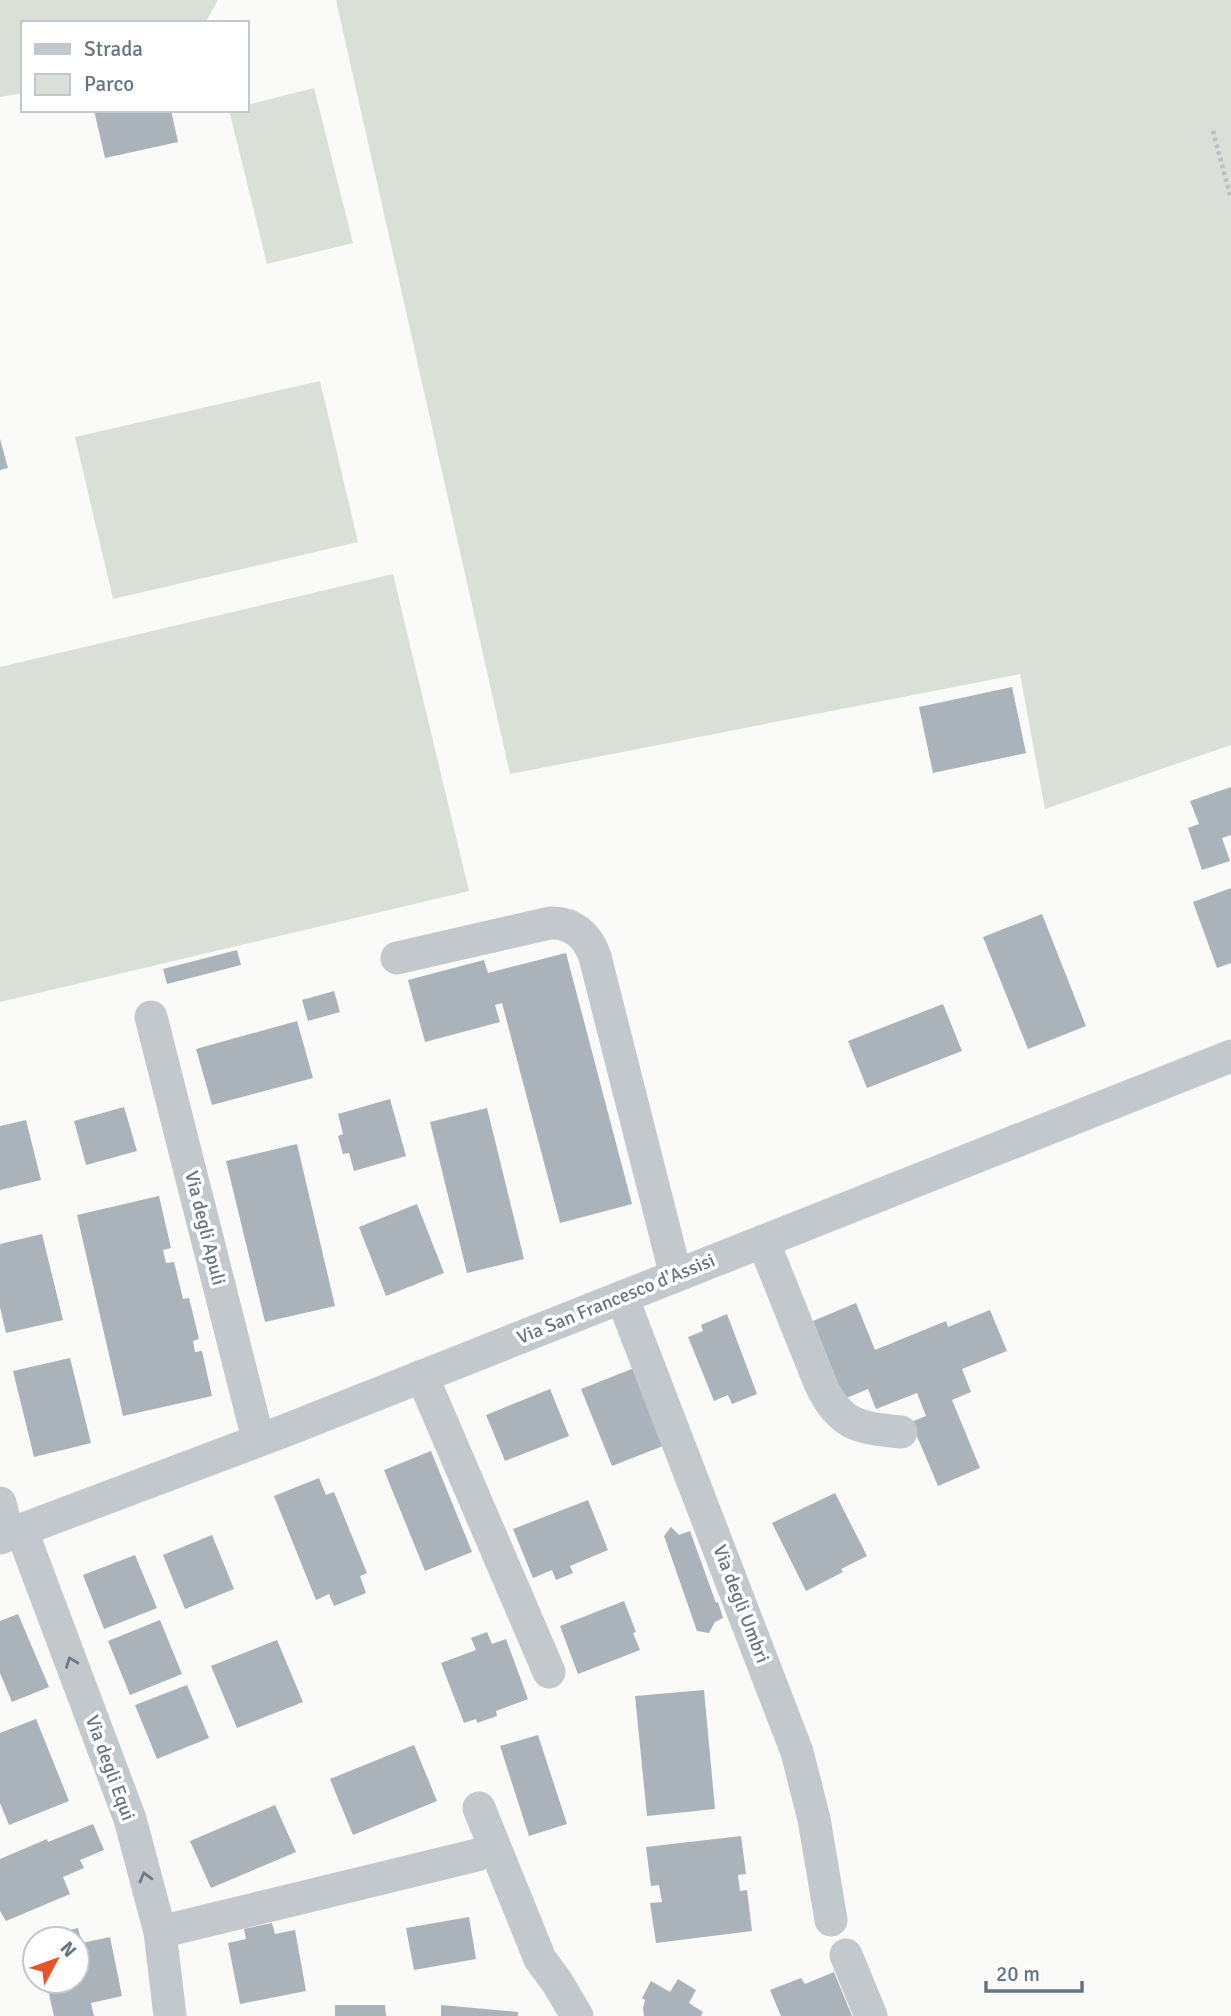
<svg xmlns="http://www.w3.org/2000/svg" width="1231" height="2016" viewBox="0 0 1231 2016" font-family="Signika,sans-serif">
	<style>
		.green { fill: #dadfd7 }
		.building { fill: #aab3b9 }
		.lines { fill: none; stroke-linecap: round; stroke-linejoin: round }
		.path { stroke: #bbbfc2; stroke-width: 4.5; stroke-dasharray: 3.5 3.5; stroke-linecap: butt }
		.minor { stroke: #c3c8cc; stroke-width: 33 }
		.oneway { stroke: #6a7a87 }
		.labels { text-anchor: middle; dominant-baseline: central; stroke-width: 7; stroke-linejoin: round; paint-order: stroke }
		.street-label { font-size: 19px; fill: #657683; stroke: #fff }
	</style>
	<rect width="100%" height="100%" fill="#fafaf8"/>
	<!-- green -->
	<path class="green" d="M0 0H218L205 23H23V93L0 97Z
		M336 0H1231V745L1045 809 1020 674 510 774Z
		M314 88 353 243 267 264 229 110H247V105Z
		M320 381 358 542 113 599 75 437Z
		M393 574 469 891 0 1002V667Z"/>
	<!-- building -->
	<path class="building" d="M94 110H171L178 142 105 158Z
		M0 439 8 468 0 470Z
		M1012 687 1026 753 933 773 919 707Z
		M1231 787V835L1222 838 1230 861 1202 870 1188 828 1199 824 1190 801Z
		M1231 888V963L1217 968 1193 902Z
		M1042 914 1086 1026 1028 1049 983 937Z
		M237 950 241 965 167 984 163 969Z
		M566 953 632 1204 560 1223 502 1003 495 1005 500 1022 425 1042 408 980 484 960 488 973Z
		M334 991 340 1012 308 1021 302 1000Z
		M943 1004 962 1051 867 1088 848 1041Z
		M297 1021 313 1078 212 1105 196 1049Z
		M390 1099 406 1156 354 1171 349 1153 343 1154 338 1136 343 1134 338 1114Z
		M124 1107 137 1151 86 1165 74 1121Z
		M487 1108 524 1259 467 1273 430 1122Z
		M26 1120 41 1180 0 1190V1126Z
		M297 1144 335 1306 265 1322 226 1161Z
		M159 1196 171 1248 163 1250 166 1263 174 1262 183 1299 189 1298 199 1339 193 1341 195 1352 202 1351 212 1396 123 1416 77 1215Z
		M417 1204 444 1273 386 1296 359 1227Z
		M42 1234 63 1320 6 1333 0 1307V1244Z
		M856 1303 875 1350 946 1321 948 1327 990 1310 1007 1351 962 1369 971 1392 952 1400 980 1468 938 1486 911 1422 926 1416 917 1393 876 1409 868 1389 844 1399 813 1321Z
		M727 1314 757 1394 732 1404 728 1395 714 1401 688 1337 703 1331 701 1325Z
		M70 1358 91 1443 34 1457 13 1371Z
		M642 1365 673 1442 612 1466 581 1389Z
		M550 1389 569 1436 505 1461 486 1415Z
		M431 1451 472 1552 425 1571 384 1470Z
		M319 1478 326 1495 334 1492 367 1573 360 1576 366 1593 334 1606 329 1594 316 1600 274 1496Z
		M835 1493 867 1556 841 1569 843 1572 806 1591 772 1523Z
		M588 1500 608 1550 570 1566 573 1573 556 1580 552 1570 533 1578 513 1529Z
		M671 1527 679 1535 690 1531 716 1603 718 1602 723 1618 715 1622 709 1633 697 1631 664 1536Z
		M212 1535 234 1589 185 1609 163 1555Z
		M135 1555 157 1608 104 1629 83 1575Z
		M624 1601 636 1632 633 1633 640 1650 578 1674 560 1626Z
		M18 1614 49 1687 12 1702 0 1673V1621Z
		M160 1620 182 1674 130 1695 108 1641Z
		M487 1632 492 1644 506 1639 528 1699 496 1711 497 1716 477 1723 476 1719 464 1723 441 1663 476 1650 471 1638Z
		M277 1640 303 1702 237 1728 211 1666Z
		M187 1685 209 1738 157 1759 135 1705Z
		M704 1690 715 1809 647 1816 635 1696Z
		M36 1719 69 1801 9 1825 0 1803V1733Z
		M538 1735 567 1824 529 1836 500 1746Z
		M414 1745 437 1801 353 1835 330 1779Z
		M275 1805 296 1852 211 1888 190 1841Z
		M93 1824 104 1850 80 1860 84 1868 63 1877 70 1894 6 1921 0 1911V1859L47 1839 48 1842Z
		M741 1836 746 1874 738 1875 740 1891 747 1890 752 1931 656 1943 650 1903 662 1902 659 1885 651 1886 646 1847Z
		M469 1917 476 1959 414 1970 406 1928Z
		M272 1923 275 1934 295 1930 306 1991 240 2004 228 1943 246 1939 244 1929Z
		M78 1928 82 1943 110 1937 122 1996 91 2003 94 2016H54L46 1981H77V1939L34 1938Z
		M834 1972 852 2016H781L770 1990 801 1978 805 1984Z
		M678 1979 696 1990 689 2003 703 2012 701 2016H644L643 2008 645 2000 642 1998 651 1981 670 1992Z
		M335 2005H385L386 2016H335Z
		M441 2005 518 2012V2016H441Z"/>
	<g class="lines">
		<!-- path -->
		<path class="path" d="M1213 131 1231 199"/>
		<!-- minor -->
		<path class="minor" d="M397 958 550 923C573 922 588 936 595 957L676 1276
			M151 1017 258 1439
			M763 1241 820 1383C839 1425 858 1428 901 1432
			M622 1297 797 1752 814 1819 831 1920
			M422 1376 549 1672
			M0 1503 8 1535
			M21 1529 130 1819 160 1932 170 2016
			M0 1538 284 1431 1231 1056
			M479 1808 540 1959 557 1982 577 2016
			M160 1932 477 1855
			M846 1955 871 2016"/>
	</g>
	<!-- one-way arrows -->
	<defs><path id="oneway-chevron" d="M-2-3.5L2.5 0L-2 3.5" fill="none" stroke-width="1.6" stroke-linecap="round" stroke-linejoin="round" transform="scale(1.75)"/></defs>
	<g class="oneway">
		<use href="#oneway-chevron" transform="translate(71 1662) rotate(-111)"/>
		<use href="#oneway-chevron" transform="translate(145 1877) rotate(-105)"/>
	</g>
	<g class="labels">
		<!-- street labels -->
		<g class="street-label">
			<text transform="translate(205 1228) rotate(76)">Via degli Apuli</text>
			<text transform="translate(616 1299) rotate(-22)">Via San Francesco d'Assisi</text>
			<text transform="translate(741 1604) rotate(69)">Via degli Umbri</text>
			<text transform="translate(110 1768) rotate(70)">Via degli Equi</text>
		</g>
	</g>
	<!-- legend -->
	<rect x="21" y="21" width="228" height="91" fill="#ffffff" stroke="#c1c8cd" stroke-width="2"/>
	<rect x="35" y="44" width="35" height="10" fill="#c3c8cc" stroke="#c1c8cd" stroke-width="2"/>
	<text x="84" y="56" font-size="21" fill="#657683">Strada</text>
	<rect x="35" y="74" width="35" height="21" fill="#dadfd7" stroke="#c1c8cd" stroke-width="2"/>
	<text x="84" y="91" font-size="21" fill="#657683">Parco</text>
	<!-- north arrow -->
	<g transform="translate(56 1960) rotate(49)"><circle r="33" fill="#ffffff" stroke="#c1c8cd" stroke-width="2"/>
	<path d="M0-5L12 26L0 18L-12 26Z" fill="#e4572e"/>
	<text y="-10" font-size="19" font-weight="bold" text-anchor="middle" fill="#657683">N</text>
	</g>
	<!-- scale -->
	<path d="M986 1981v10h96v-10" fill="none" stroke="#657683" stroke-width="3.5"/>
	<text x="996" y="1981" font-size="21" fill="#657683" stroke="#ffffff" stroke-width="5" paint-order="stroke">20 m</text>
</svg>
